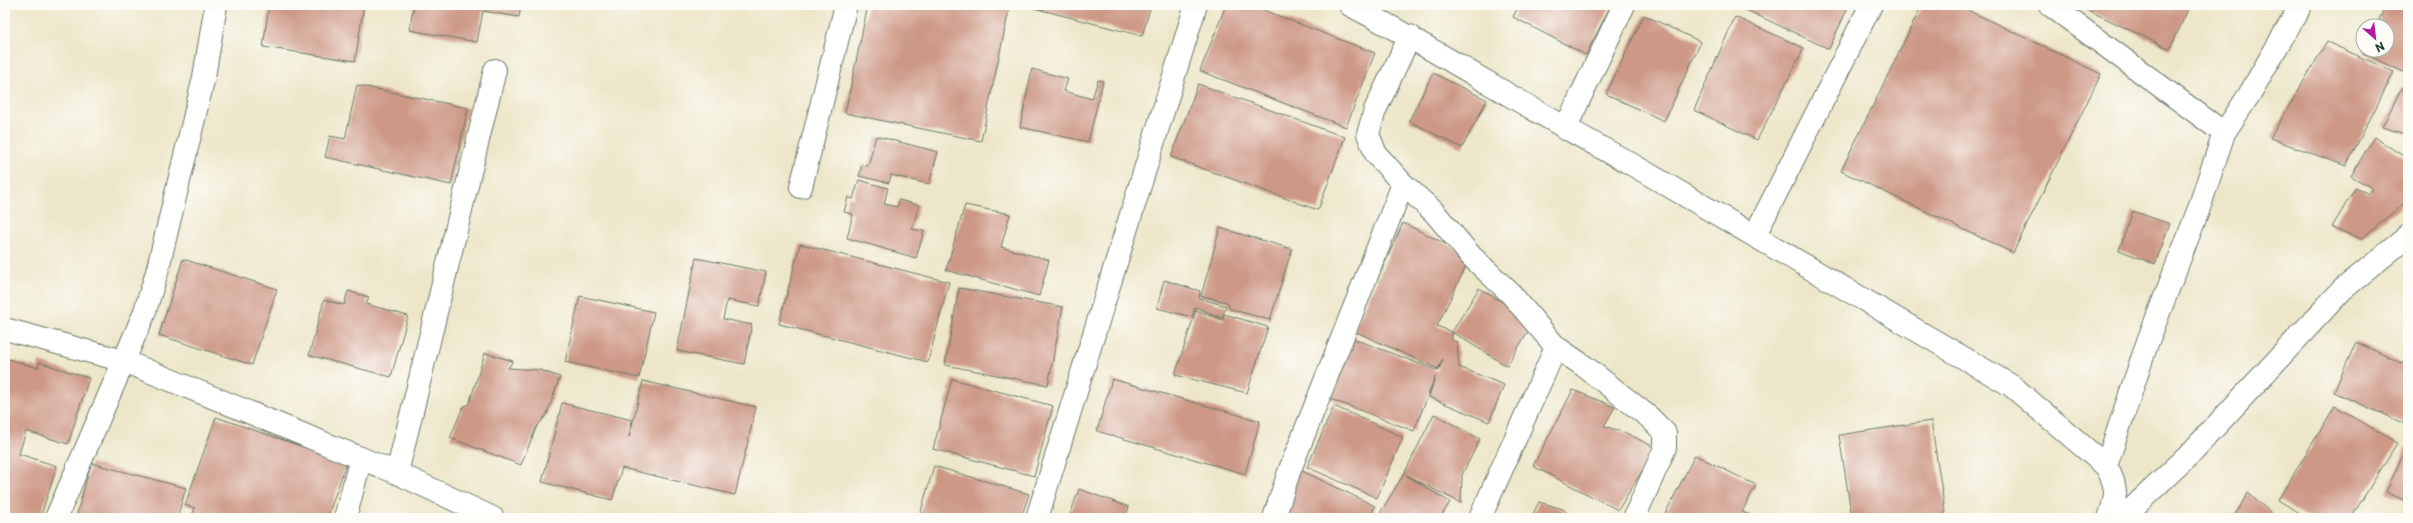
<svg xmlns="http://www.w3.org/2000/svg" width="2413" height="523" viewBox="0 0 2413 523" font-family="'Playpen Sans',sans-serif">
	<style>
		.building { fill: #cd9886 }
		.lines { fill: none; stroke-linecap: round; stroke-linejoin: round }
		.minor-casing { stroke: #677868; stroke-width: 24 }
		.minor { stroke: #fff; stroke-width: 22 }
	</style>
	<rect width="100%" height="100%" fill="#fdfcf7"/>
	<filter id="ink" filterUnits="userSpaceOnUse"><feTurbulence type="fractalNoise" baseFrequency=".025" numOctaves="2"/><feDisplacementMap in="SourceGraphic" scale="8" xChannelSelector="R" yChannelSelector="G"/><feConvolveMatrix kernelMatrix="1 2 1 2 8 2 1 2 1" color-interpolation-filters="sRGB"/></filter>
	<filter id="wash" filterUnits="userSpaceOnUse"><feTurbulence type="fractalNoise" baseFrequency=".012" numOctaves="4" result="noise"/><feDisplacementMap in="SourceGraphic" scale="16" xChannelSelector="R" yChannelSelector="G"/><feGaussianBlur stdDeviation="0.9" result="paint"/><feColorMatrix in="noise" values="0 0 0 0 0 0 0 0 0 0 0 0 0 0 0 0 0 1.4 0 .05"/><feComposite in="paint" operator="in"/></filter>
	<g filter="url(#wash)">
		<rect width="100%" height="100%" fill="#ede6c9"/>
		<g id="blocks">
			<!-- building -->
			<path class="building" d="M269 5H364L355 61 263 47Z
				M414 5H521L519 17 483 11 477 42 409 30Z
				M868 5H1010L981 141 845 113Z
				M1030 5H1151L1142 36 1030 7Z
				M1226 5H1250L1375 53 1346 127 1200 71Z
				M1519 5H1611L1586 55 1513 17Z
				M1746 5H1849L1829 49 1744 9Z
				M1922 5H1957L2101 74 2013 253 1841 171Z
				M2077 5H2190L2170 49Z
				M2386 5H2408V74L2363 53 2364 50H2387V26H2376Z
				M1644 15 1701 42 1664 121 1606 94Z
				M1735 17 1804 48 1757 140 1694 110Z
				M2327 42 2394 72 2346 166 2270 138Z
				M1032 69 1068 79 1064 91 1092 99 1098 80 1103 81 1088 142 1020 127Z
				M1433 73 1487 100 1462 148 1409 121Z
				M1198 84 1345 137 1318 210 1171 157Z
				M357 85 468 108 451 185 325 157 330 136 345 139Z
				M2402 87 2408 90V135L2382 127Z
				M876 136 938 152 929 184 891 175 889 183 859 176 862 165 868 166Z
				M2374 137 2408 159V200L2361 239 2332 227 2356 187 2368 194 2372 188 2351 176Z
				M859 180 888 188 884 204 897 207 899 200 919 205 912 229 924 231 916 258 847 238 853 214 844 212 848 197 853 199Z
				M965 205 1010 214 1001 247 1049 260 1039 296 946 270Z
				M2133 211 2170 224 2155 264 2119 250Z
				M1403 223 1471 256 1437 326 1452 332V340L1457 342 1459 367 1504 385 1489 422 1429 397 1435 377 1414 431 1328 398 1352 338 1438 371 1443 359 1438 369 1354 331Z
				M1220 228 1292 249 1270 320 1230 309 1227 302 1201 296Z
				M800 244 949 282 928 362 779 324Z
				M696 258 766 272 759 306 727 300 723 319 752 325 744 364 677 351Z
				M183 259 277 289 252 365 159 335Z
				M1164 280 1200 291 1199 298 1226 306 1222 318 1195 307 1192 317 1157 308Z
				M959 288 1063 307 1048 385 945 365Z
				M1479 288 1534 321 1507 366 1452 332Z
				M348 291 369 297 366 304 408 316 391 377 309 355 324 300 344 305Z
				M580 296 654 312 639 378 565 362Z
				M1196 310 1223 320 1224 314 1268 327 1247 393 1175 375Z
				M2356 342 2408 366 2407 425 2334 392Z
				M485 353 513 361 508 368 540 370 560 377 547 414 536 428 521 465 450 438 463 407 469 404Z
				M5 358 38 368 39 362 89 378 68 444 26 431 19 454 57 466 40 518H13L5 515Z
				M952 379 1053 406 1034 476 933 449Z
				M1112 379 1260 421 1245 474 1097 431Z
				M643 381 756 407 735 495 622 468 612 500 542 482 562 403 632 420 629 437Z
				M1573 390 1615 407 1604 426 1626 433 1656 448 1618 510 1533 466Z
				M1334 406 1403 437 1377 498 1307 467Z
				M2335 406 2397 443 2351 518H2308L2278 500Z
				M1434 414 1480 439 1462 475 1461 503 1406 475 1450 502 1440 518H1377L1404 474Z
				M216 417 347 462 327 518H191L195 508 185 505Z
				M1931 421 1946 518H1852L1839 435Z
				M2408 444V502L2386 492Z
				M1695 455 1756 485 1742 512 1750 515 1749 518H1663Z
				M91 463 186 488 177 518H76Z
				M934 466 1029 494 1021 518H919Z
				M1298 469 1375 506 1370 518H1286L1276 513Z
				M1079 489 1129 507 1125 518H1069Z
				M2248 493 2277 518H2233Z
				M1539 502 1563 509 1572 518H1531Z"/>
		</g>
	</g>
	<g filter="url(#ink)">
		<use href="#blocks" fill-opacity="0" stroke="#677868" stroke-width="1"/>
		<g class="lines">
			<!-- minor casing -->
			<g class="minor-casing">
				<path id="minor" d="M1350 5C1444 53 1532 112 1626 161L2012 386 2106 466
					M2050 5 2224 133
					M1410 36 1375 110 1368 134 1376 154 1403 184 1434 212 1471 256 1511 294 1556 347 1584 366 1649 417 1665 433V448L1634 518
					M1565 129 1624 5
					M801 187 846 5
					M1755 235 1871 5
					M5 329 124 361 397 473 493 518
					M397 473 495 70
					M56 518 144 314 157 272 204 77 216 5
					M345 518 361 458
					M1037 518 1196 5
					M1274 518 1289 472 1403 184
					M1480 518 1556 347
					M2109 518C2117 496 2118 487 2106 466L2148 341 2198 211 2224 133 2249 95 2301 5
					M2122 518 2188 456 2342 290 2408 236"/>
			</g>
			<!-- minor -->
			<use href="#minor" class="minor"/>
		</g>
	</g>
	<!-- margin -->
	<rect width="2413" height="523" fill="none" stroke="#fdfcf7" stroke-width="20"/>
	<!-- north arrow -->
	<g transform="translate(2375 38) rotate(152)"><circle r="19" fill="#fdfcf7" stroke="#a4b0a9"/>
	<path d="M0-3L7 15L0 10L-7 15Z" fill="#b5179e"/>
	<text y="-6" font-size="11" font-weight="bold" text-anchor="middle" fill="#1f3d34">N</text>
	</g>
</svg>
